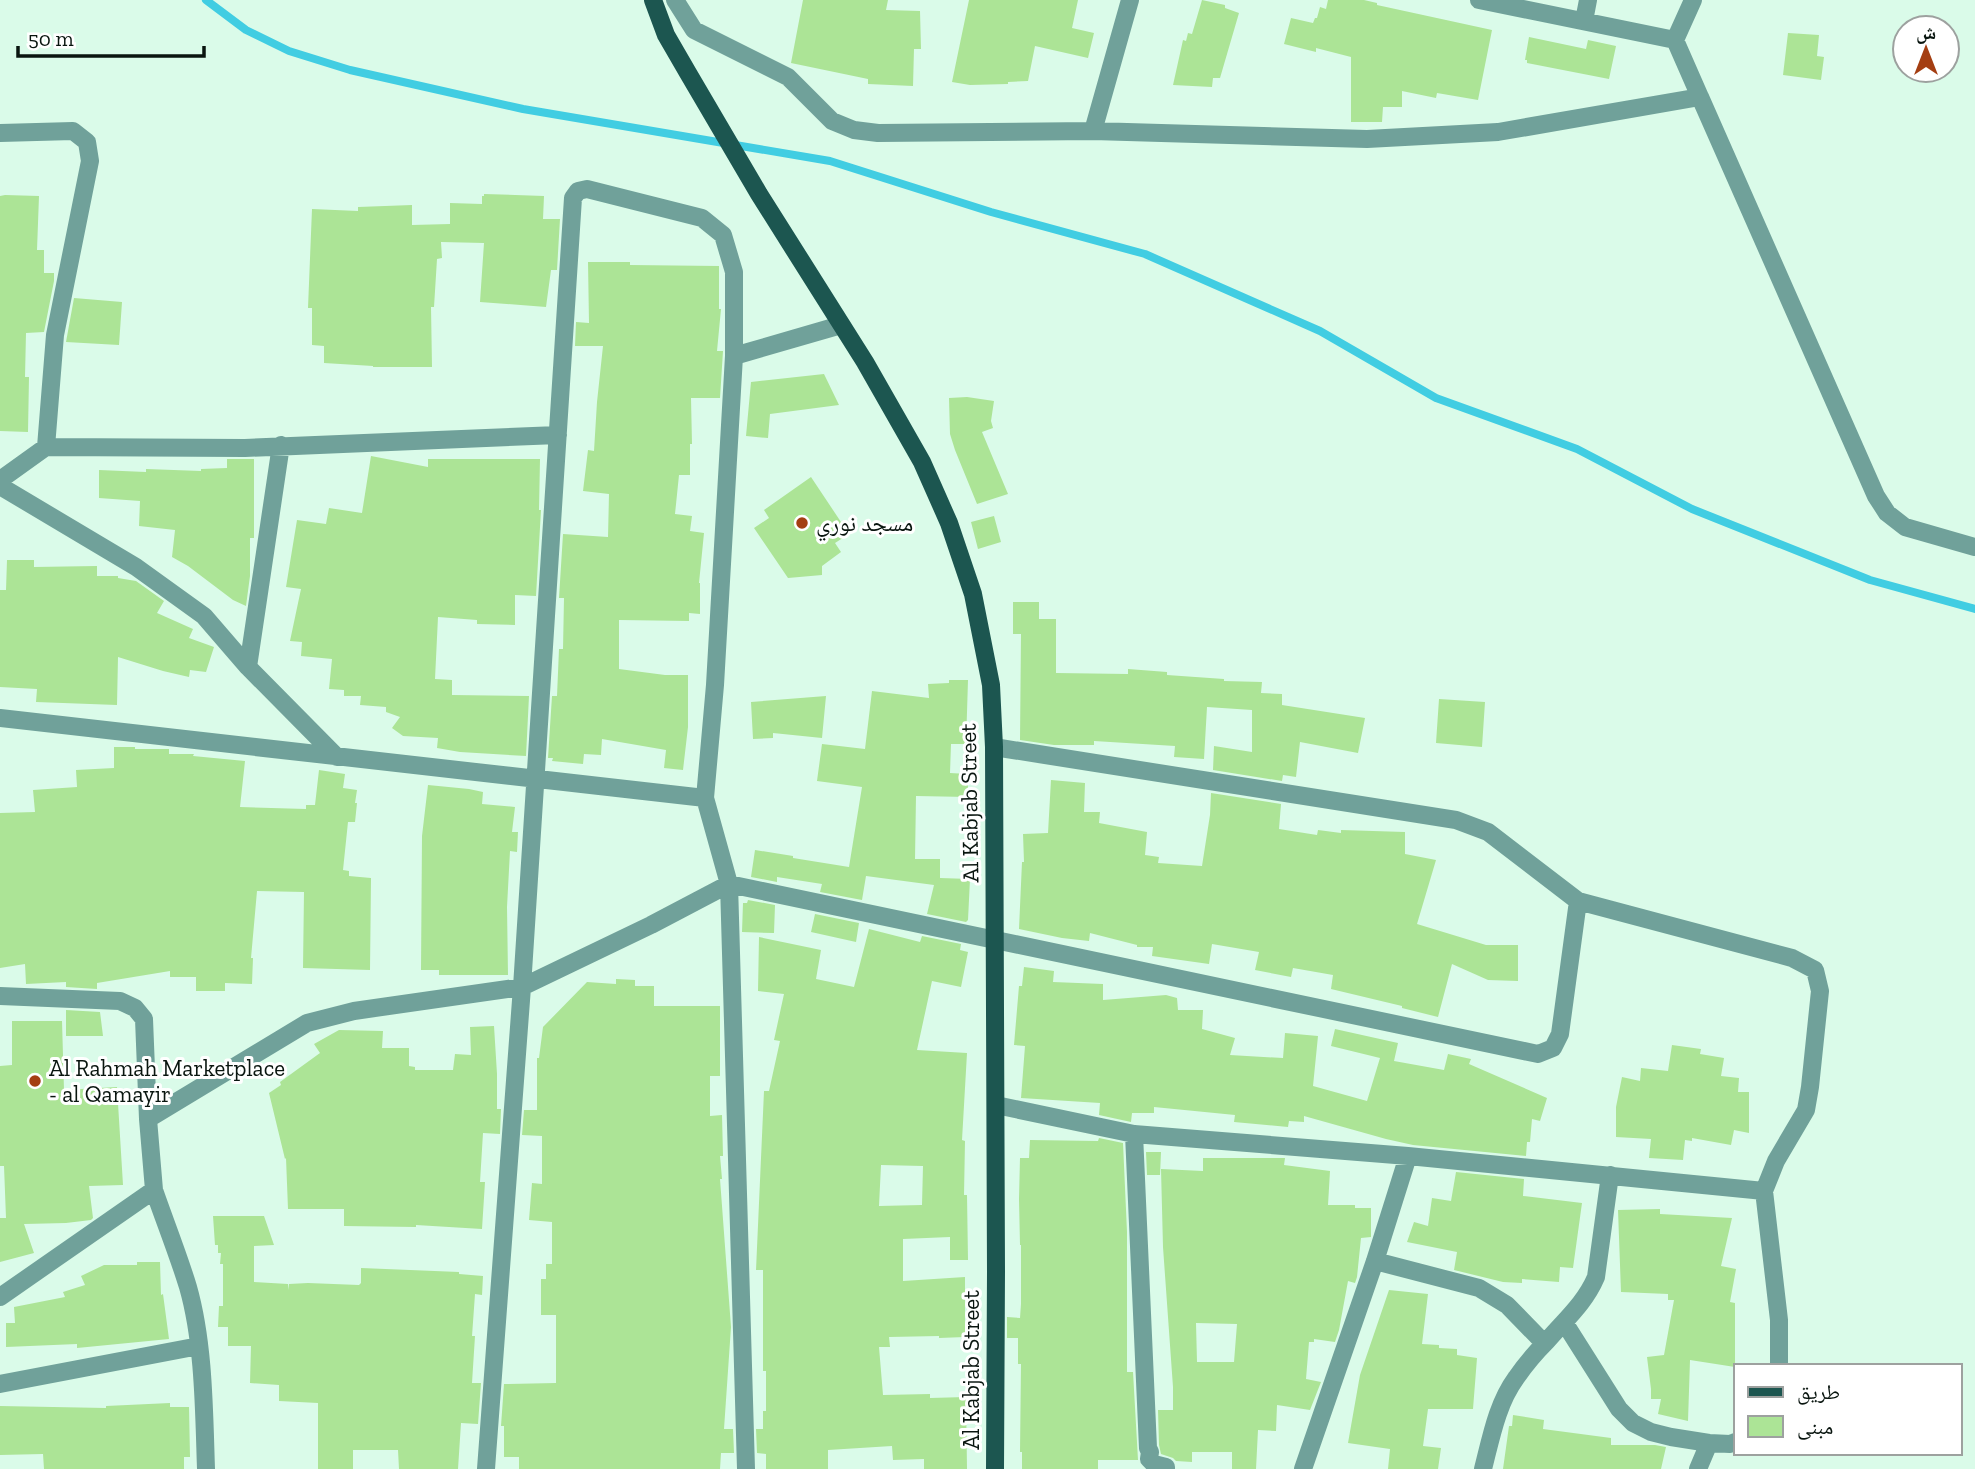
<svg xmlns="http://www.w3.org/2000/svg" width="1975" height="1469" viewBox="0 0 1975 1469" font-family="'Zilla Slab','Noto Naskh Arabic',serif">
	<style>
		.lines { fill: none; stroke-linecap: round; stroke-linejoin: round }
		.stream { stroke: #41cde2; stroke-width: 8 }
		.building { fill: #ace496; fill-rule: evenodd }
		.minor { stroke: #70a19a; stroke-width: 18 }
		.major { stroke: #1c5650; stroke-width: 18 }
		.poi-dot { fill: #a43e12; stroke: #fff; stroke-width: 2.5 }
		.labels { text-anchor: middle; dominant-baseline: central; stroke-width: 6; stroke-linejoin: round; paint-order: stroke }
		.poi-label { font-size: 23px; fill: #09150f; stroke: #fff; text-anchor: start }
		.street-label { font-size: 23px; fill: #09150f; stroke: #fff }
	</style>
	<rect width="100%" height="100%" fill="#dafbe9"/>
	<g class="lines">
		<!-- stream -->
		<path class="stream" d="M206 0 246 30 289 51 350 70 523 109 830 161 991 212 1145 254 1320 331 1436 398 1577 449 1692 509 1870 580 1975 609"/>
	</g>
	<!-- building -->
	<path class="building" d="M803 0H888L886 10 920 11 921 49H914L913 86 868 84V79L791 63Z
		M969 0H1078L1072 28 1094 33 1088 58 1035 46 1028 81 1008 82V84L970 85 952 82Z
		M1202 0 1225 5V8L1239 13 1220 78H1213L1212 87 1173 85 1183 40 1186 41 1188 33 1192 34Z
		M1328 0H1364L1377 3V5L1492 30 1478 100 1437 93 1436 98 1402 91V107H1383L1382 122H1351V57L1316 48V52L1284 44 1291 18 1313 23 1315 18H1317L1320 7 1326 9Z
		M1788 33 1819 35 1817 56 1824 57 1821 80 1783 75Z
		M1529 37 1586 49 1588 40 1616 46 1609 79 1527 63V60H1525Z
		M484 194 544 196 543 219H560L557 270H551L546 307 480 302 484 243 441 242 442 258 437 259 434 307H431L432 367H373V366L324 363V346L312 345V308H308L312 209 358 211V207L412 205V225L450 224V203L482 204V196H484Z
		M5 195 39 196 37 250H44V273H54V281L44 332 26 333 25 377H29L28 432 0 431V196Z
		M588 262H630V265L719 266V309H721L717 351H723L720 398H691L692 444H690V475H679L675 514 692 516 690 531 704 533 699 583H700V614L689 613V621L619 620V669L665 675H688V727L683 770 664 768 666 750 602 739 601 755 584 754 583 764 552 761 553 758H548L552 696H557L559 649H563L564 598H559L563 534 608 537 609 494 583 491 588 450 594 451 597 402 603 346H575L576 322 589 323Z
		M74 298 122 302 119 345 66 342Z
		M824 374 839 405 770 414 768 438 746 436 751 382Z
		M967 397 994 401 991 421 993 428 982 432 1008 494 977 504 955 450 950 434 949 398Z
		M371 456 428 467V459H540L539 510H541L536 596 515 595V625L477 624V620L438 617 435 679 452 680V695L529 696 526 756 460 752 437 748 438 738 403 736 392 728 400 717 386 712V707L360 705 361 696H344V690L329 689 332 659 301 656 302 642 290 641 301 589 286 587 297 520 326 524 329 508 362 513Z
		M227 459H254V538H250V576L246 606 233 600 188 566 172 557 175 530 139 526 140 501 99 498V470L146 472V469L201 471V469L227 468Z
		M811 477 849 534 835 543 841 552 822 566V575L788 578 754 528 769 518 764 510Z
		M994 516 1001 542 978 549 971 522Z
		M7 560H34V567L97 566V576H118V578L136 581 164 601 157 613 193 629 189 638 214 647 206 672 190 670 189 677 163 671 118 657 117 705 36 702 37 689 0 687V590H6Z
		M1013 602H1039V619H1056V673L1128 674V669L1167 672V675L1224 679V681L1262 682 1261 693 1282 694V705L1365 718 1358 753 1300 742 1296 777 1283 775 1282 781 1213 770 1214 746 1252 752V710L1207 707 1204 759 1174 757 1175 746 1094 741V745H1054L1020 740 1021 634H1013Z
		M949 680H968L966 744H951L950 773 968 774V797L916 796 915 859H940V878L970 879 968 920 966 922 927 914 934 885 866 876 862 900 820 892 822 884 777 877V882L751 877 755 850 793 856V858L849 867 862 787 817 781 822 744 865 749 872 691 929 698 928 684 949 683Z
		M826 696 822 738 773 733V738L753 739 751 702Z
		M1439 699 1485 702 1482 747 1436 743Z
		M114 747H135V749H169V754H194L193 756 245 761 240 807 306 809V805H315L319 770 345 774 343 788 357 790 355 803H357L355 822H348L343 870 349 871V876L371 878 370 970 303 968 304 892 257 891 251 958H253L252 984 225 983V991H196V977H170V971L97 983V989L66 987V982L26 984 25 964 0 968V813L35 812 33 790 77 787 76 770 114 768Z
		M1051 780 1085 783 1084 812H1100L1099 823 1147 832 1145 855 1159 857 1158 863 1202 866 1210 815 1211 793 1281 804 1279 829 1317 835 1318 830 1341 833V830L1405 832V854L1436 860 1417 924 1486 945H1518V981L1488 980 1452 964 1438 1017 1402 1008V1006L1331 989 1333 975 1293 968 1291 977 1255 970 1259 952 1212 944 1209 964 1152 956 1153 947H1137V945L1090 933 1089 941 1062 938 1019 929 1022 862H1024L1023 834 1048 833Z
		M428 785 469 789 483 792 482 804 515 807 512 832H518L517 852 510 851 507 907 508 975H439V970H421L422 836Z
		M748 900 775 905 774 933 742 932 743 903H747Z
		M815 914 859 923 856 942 811 932Z
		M869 929 920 942 922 936 961 944 960 950 968 952 961 987 932 981 917 1050 967 1053 962 1140 965 1141 964 1195H967L968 1260H950V1237L903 1239V1281L965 1277V1337L939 1338V1336L889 1337 890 1347H879L883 1395 930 1394V1398L966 1397 967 1469H924V1459L893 1460 892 1446 828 1450V1469H766V1454L757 1453 756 1429H763V1411H766V1371H763V1270H756L764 1091H769L780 1041 774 1040 784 994 758 991 759 937 821 950 816 979 854 987ZM881 1165 923 1166 922 1205 879 1206Z
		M1024 967 1054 971 1053 982 1103 984V1000L1166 995 1177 998 1178 1010H1203L1202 1029 1235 1038 1230 1055 1283 1058 1285 1033 1318 1036 1313 1086 1367 1101 1380 1058 1331 1046 1335 1029 1398 1043 1394 1061 1444 1070 1448 1054 1471 1059 1469 1064 1547 1098 1540 1121 1532 1119 1530 1142H1527L1526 1156 1413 1145 1386 1139 1304 1116V1122L1289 1121 1288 1127 1234 1122 1235 1115 1154 1107V1113H1132L1131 1122 1099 1115 1100 1103 1021 1098 1025 1046 1014 1045 1019 986H1022Z
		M616 979 635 980V986H654V1006H720V1076H710V1116L722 1115 723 1156H720L722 1179H720L731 1327 724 1429H733L734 1453H721L720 1469H519V1457H504V1426H501L504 1384 556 1383V1315H541V1279H546V1264H552V1222L529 1220 532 1183 542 1184V1136L522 1135 524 1110H537V1058H539L543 1027 587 982 616 984Z
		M66 1010 100 1012 103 1036H66Z
		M12 1021H62L64 1090 117 1087 123 1185 89 1186 93 1218 91 1220 66 1223 24 1224 34 1253 0 1262V1218H6L4 1166H0V1066L12 1065Z
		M494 1026 497 1074V1109H501L500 1134 483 1133 480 1182H485L482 1229 416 1225V1227L344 1226V1209H288L286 1158 285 1159 269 1093 281 1085 280 1082 320 1053 314 1044 339 1030 383 1031 382 1048H409V1066L415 1067V1070H453L455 1054 471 1055 470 1027Z
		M1672 1045 1701 1049 1700 1054 1724 1058 1721 1076 1739 1078 1738 1092H1749V1133L1734 1130 1731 1145 1692 1138V1141L1685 1140 1683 1160 1649 1158 1651 1139 1616 1137V1107L1622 1077 1640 1081 1641 1068 1668 1071Z
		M1099 1138 1123 1143 1127 1232V1372H1133L1138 1460H1098V1469H1022V1452H1020L1021 1364H1018V1338H1007V1317L1020 1318 1021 1304V1245H1020L1019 1199 1020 1158H1029L1030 1140 1098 1141Z
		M1146 1152H1161L1160 1175H1147Z
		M1203 1158H1285L1284 1165 1330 1171 1328 1205H1355V1208H1371V1237L1361 1238 1357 1277 1355 1283 1348 1281 1339 1330 1335 1342 1314 1339V1342H1309L1306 1379 1321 1382 1310 1410 1277 1405 1276 1431 1258 1430 1256 1469H1232V1452H1192V1462L1176 1461 1173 1458 1161 1454 1159 1445 1158 1410H1173V1387L1163 1247 1161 1169 1203 1171ZM1196 1323 1237 1324 1234 1362H1197Z
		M1456 1172 1524 1179 1523 1196 1582 1203 1573 1268 1560 1267 1559 1282 1522 1279V1283L1503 1282 1454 1270 1457 1252 1407 1242 1414 1222 1428 1226 1432 1198 1451 1201Z
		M1660 1209V1214L1732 1218 1721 1266 1736 1269 1730 1302 1735 1303V1367L1690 1360 1688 1421 1658 1414 1661 1399H1651V1389L1647 1357 1664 1355 1674 1300H1668V1294L1621 1292 1618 1210Z
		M213 1216H264L274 1245 254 1246V1282L288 1284 289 1290V1284L308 1283 359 1285 361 1283V1268L459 1272V1274L483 1276 482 1295 475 1294 472 1336H475L472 1383H481L478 1424 461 1423 458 1469H399L398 1450H353V1469H318V1403L279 1401V1385L250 1383 251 1346H228V1327H218L219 1306H223V1264H220L221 1253H218V1245H215Z
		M137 1262H160L161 1295 163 1294 169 1339 77 1348V1344L6 1347V1323H15L14 1307 65 1297 63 1292 85 1285 81 1276 104 1265H137Z
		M1389 1290 1428 1294 1422 1344 1439 1345V1348L1457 1349V1355L1477 1358 1473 1409H1428L1423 1446 1441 1448 1438 1469H1388L1390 1449 1348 1443 1360 1375Z
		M170 1403V1407H189L190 1457H184V1469H44L43 1454 0 1455V1406L106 1408V1406Z
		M1513 1415 1544 1420 1543 1429 1611 1438V1445H1655L1666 1447 1661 1469H1503L1509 1426H1512Z"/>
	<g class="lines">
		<!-- minor -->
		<path class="minor" d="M675 0 694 30 788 77 832 121 854 130 878 133 1093 131 1367 139 1498 132 1700 97 1876 496 1887 513 1905 527 1975 547
			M1479 0 1675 40
			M1693 0 1675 40 1700 97
			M1584 21 1588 0
			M1093 131 1130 0
			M0 133 73 131 87 142 90 161 55 335 46 447
			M734 356 841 325
			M0 480 46 447 245 448 558 435
			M0 486 136 567 204 616 248 667 337 757
			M248 667 281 445
			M0 718 705 798
			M1578 901 1792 958 1815 970 1820 991 1810 1087 1806 1110 1776 1161 1764 1191 1779 1320V1366
			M0 996 120 1001 135 1008 144 1019 148 1119
			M996 1105 1134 1134 1408 1156 1764 1191
			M1134 1134 1148 1448 1150 1452 1149 1459 1154 1464 1166 1467V1469
			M154 1190C165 1222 178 1254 188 1287 204 1343 204 1411 206 1469
			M1375 1261 1479 1288 1507 1305 1544 1343
			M0 1297 154 1190 148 1119 307 1023 354 1011 522 987 651 925 729 884 1538 1054 1553 1048 1560 1034 1578 901 1488 832 1456 820 994 747
			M1564 1322 1619 1409 1633 1423 1651 1432 1671 1437 1709 1443 1730 1444 1735 1442
			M0 1384 199 1346
			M486 1469 522 987 573 198 578 191 587 189 702 218 723 235 734 272V356L715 685 705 798 729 884 746 1469
			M1303 1469 1375 1261 1408 1156
			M1483 1469C1491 1438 1497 1404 1516 1378 1525 1365 1536 1352 1547 1341 1565 1320 1585 1303 1596 1277L1610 1175
			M1698 1469 1709 1443"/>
		<!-- major -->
		<path class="major" d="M653 0 666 35 688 73 759 194 865 362 922 462 949 523 973 594 991 685 994 747 996 1271 995 1469"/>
	</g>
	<!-- markers -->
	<g class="poi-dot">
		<circle cx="802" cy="523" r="7"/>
		<circle cx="35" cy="1081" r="7"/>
	</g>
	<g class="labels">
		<!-- poi labels -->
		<g class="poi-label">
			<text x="816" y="523">مسجد نوري</text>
			<text x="49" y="1068">Al Rahmah Marketplace<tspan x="49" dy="26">- al Qamayir</tspan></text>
		</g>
		<!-- street labels -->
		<g class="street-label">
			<text transform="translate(969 803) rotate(-91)">Al Kabjab Street</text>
			<text transform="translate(971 1370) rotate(-90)">Al Kabjab Street</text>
		</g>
	</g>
	<!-- legend -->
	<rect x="1734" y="1364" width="228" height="91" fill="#ffffff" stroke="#9da19f" stroke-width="2"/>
	<rect x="1748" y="1387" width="35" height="10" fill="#1c5650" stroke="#9da19f" stroke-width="2"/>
	<text x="1797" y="1399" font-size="21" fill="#09150f">طريق</text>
	<rect x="1748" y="1416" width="35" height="21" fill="#ace496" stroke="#9da19f" stroke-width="2"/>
	<text x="1797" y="1434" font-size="21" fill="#09150f">مبنى</text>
	<!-- north arrow -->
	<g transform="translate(1926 49)"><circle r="33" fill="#ffffff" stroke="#9da19f" stroke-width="2"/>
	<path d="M0-5L12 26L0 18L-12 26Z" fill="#a43e12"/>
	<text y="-10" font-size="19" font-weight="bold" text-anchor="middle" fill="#09150f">ش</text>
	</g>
	<!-- scale -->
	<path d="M18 46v10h186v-10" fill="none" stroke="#09150f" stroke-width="3.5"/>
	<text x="28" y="46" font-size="21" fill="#09150f" stroke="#ffffff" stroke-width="5" paint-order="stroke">50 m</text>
</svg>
